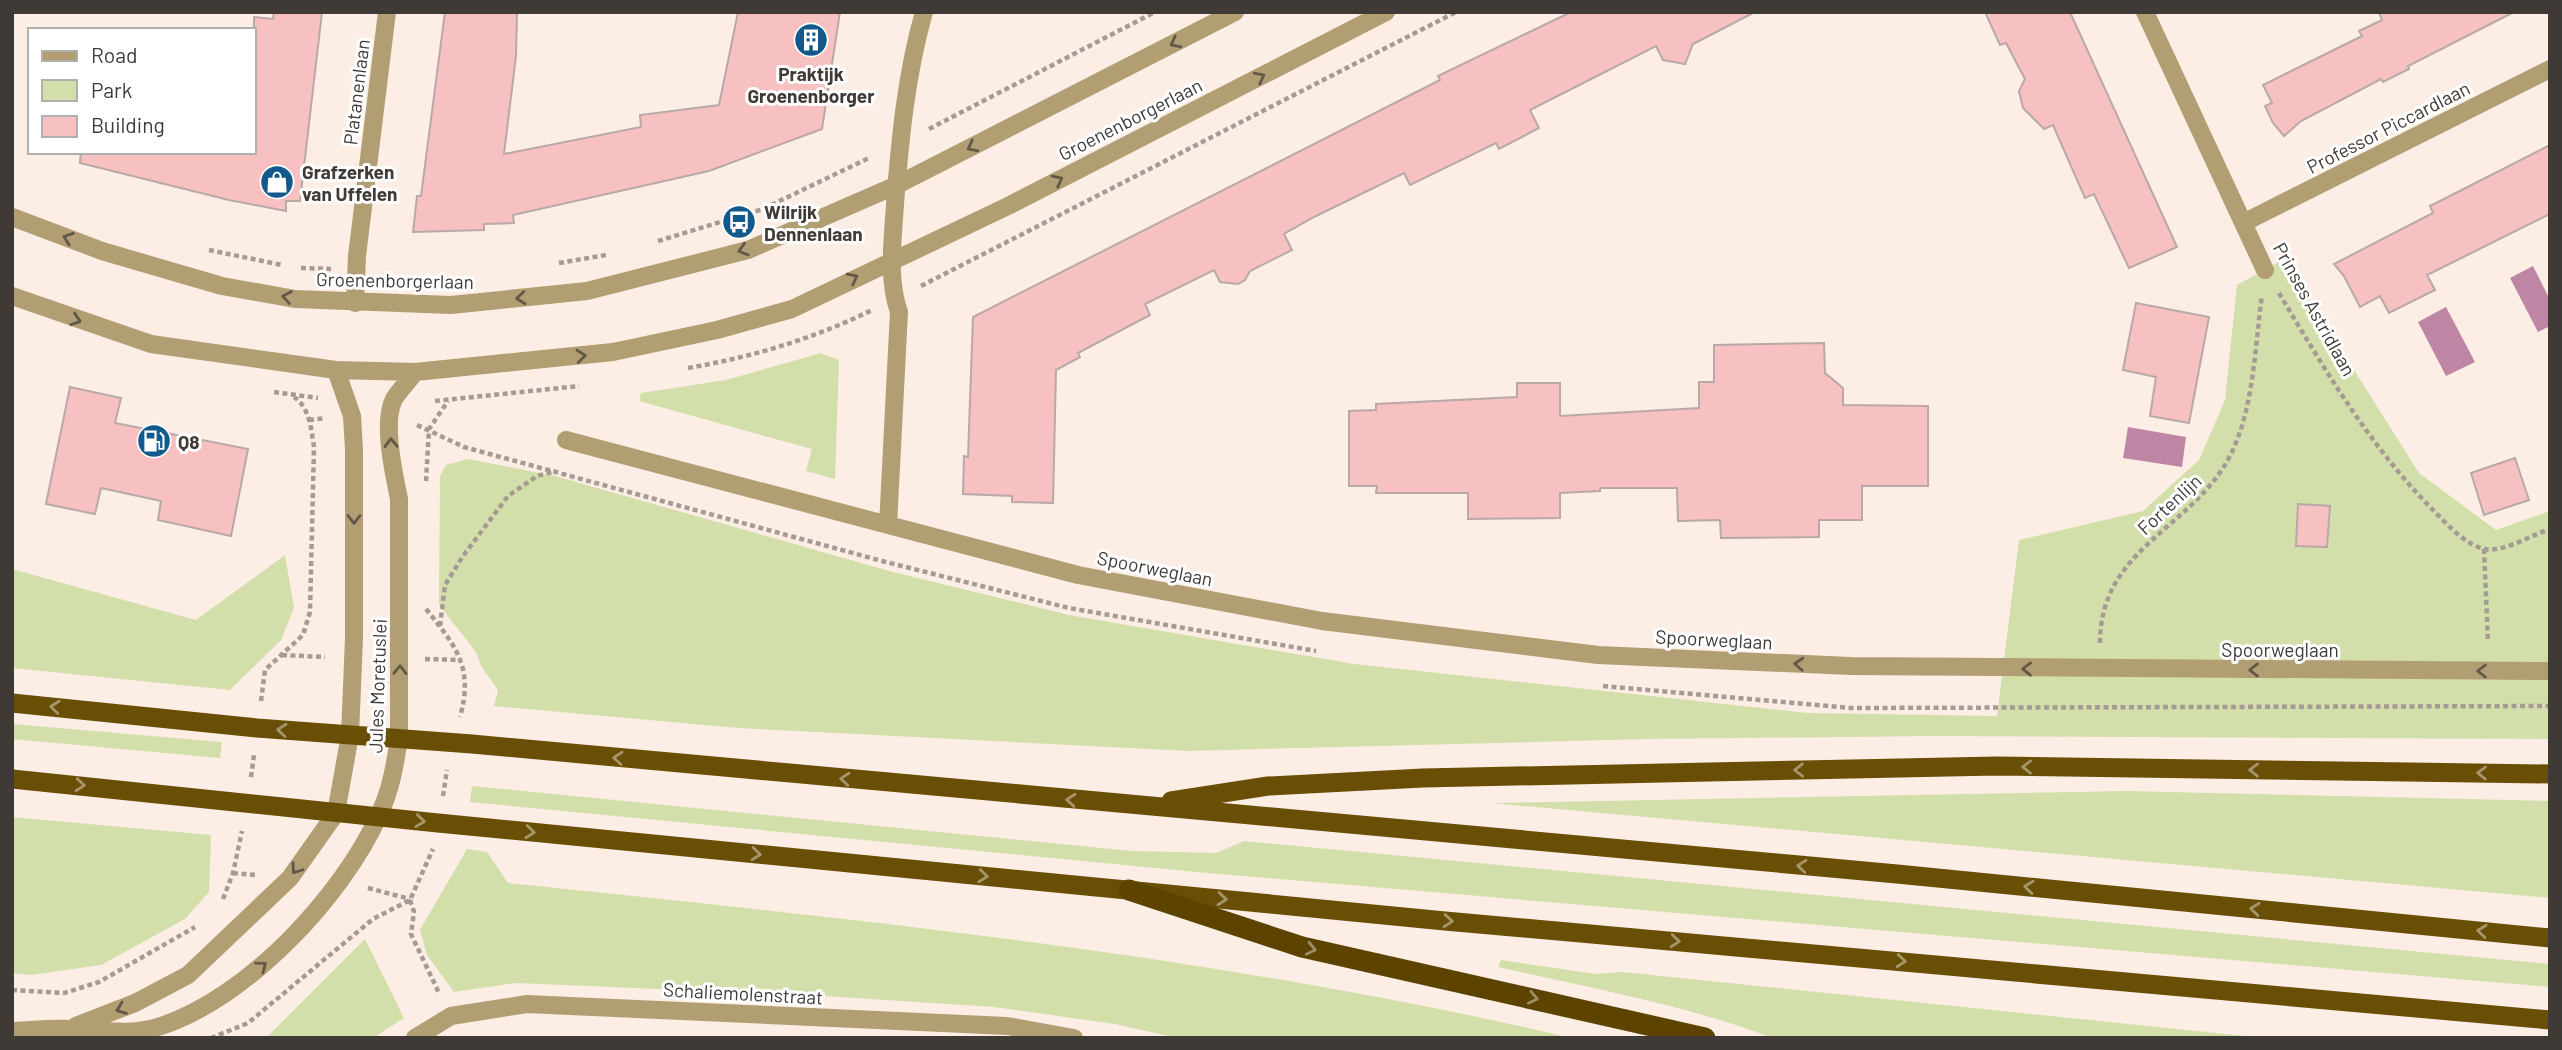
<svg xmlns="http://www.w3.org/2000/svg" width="2562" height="1050" viewBox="0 0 2562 1050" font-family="Barlow,sans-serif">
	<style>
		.green { fill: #d3dfaa }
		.water { fill: #be86a4 }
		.building { fill: #f8c1c1; stroke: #b9a8a8; stroke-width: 2 }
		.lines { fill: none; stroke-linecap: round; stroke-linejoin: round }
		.path { stroke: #a59b94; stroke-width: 4.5; stroke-dasharray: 5 3.5; stroke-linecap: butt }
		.minor { stroke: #b29e73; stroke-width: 18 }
		.tertiary { stroke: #b29e73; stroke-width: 18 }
		.trunk { stroke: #694e06; stroke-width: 19 }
		.motorway { stroke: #5c4300; stroke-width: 21 }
		.oneway { stroke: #625848 }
		.oneway2 { stroke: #a5956a }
		.oneway3 { stroke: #9d8e66 }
		.labels { text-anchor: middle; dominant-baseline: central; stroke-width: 6; stroke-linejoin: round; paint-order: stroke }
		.poi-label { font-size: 19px; font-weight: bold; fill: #3f3a36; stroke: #fff; text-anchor: start }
		.street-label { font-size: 19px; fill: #3f3a36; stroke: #fff }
	</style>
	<rect width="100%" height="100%" fill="#fcede5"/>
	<!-- green -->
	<path class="green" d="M2284 259 2419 473 2496 530 2550 511V739L1933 736 1647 739 1188 751 738 728 494 706 498 690 481 666 476 652 439 605 440 476 446 465 468 459 555 476 893 572 1069 615 1354 664 1808 713 1997 716 2019 540 2143 511 2199 460 2225 400 2237 285Z
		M821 353 839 360 835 479 806 471 812 449 639 401 641 393 726 380Z
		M285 555 294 608 281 640 230 690 12 668V569L196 620Z
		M12 724 222 742 220 758 12 739Z
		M472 786 1132 851 1216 853 1244 841 2550 964V987L1207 873 470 802Z
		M2127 791 2550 801V898L1491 803Z
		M12 817 211 835 209 892 185 919 101 965 31 975 12 973Z
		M467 849 487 852 508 883C865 920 1222 956 1572 1038H1177L1115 1024 994 1007 824 996 516 983 454 992 427 955 420 930Z
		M365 939 404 1018 373 1038H266Z
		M1501 960 1596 974 1622 972 2265 1038H1773C1685 1005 1590 988 1498 967Z"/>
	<!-- water -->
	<path class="water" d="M2533 266 2550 300V326L2538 332 2510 278Z
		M2446 307 2475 362 2446 376 2418 322Z
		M2128 427 2186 437 2182 467 2123 458Z"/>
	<!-- building -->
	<path class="building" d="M274 12H322L300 201H286V211L229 200 80 163 81 152H254V17L273 19Z
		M445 12H517L516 56 504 154 641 127 640 115 719 105 738 12H840L822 129 709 171 513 215 514 223 484 224V230L413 232 417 196H421Z
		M1571 12H1755L1693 44 1685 64 1663 60 1656 46 1530 110 1539 128 1499 149 1496 143 1410 185 1404 173 1314 217 1284 234 1292 250 1250 271 1245 280 1238 284 1220 282 1214 270 1145 304 1150 315 1078 353 1080 357 1056 370 1053 503 1012 502V496L963 494 964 456 968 457 973 317 1440 80 1438 76Z
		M1985 12H2070L2177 247 2129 268 2094 194 2085 198 2053 125 2044 129 2023 108 2019 91 2025 79 2006 43 2000 45Z
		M2379 12H2514L2408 66 2409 69 2383 82 2381 79 2301 121 2284 136 2273 123 2265 106 2272 103 2263 85 2362 36 2359 31 2382 20Z
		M2550 145V214L2427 275 2435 290 2389 313 2380 296 2360 307 2344 276 2334 264 2433 213 2430 206Z
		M2136 303 2209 317 2189 423 2150 416 2156 377 2123 370Z
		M1824 343 1825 373 1843 388V405L1928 406V486H1862V520H1819V537L1721 538 1720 520 1678 521 1677 488H1600V491L1560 493V518L1468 519V493H1376L1377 486H1349V411L1376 410V404L1517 397V383H1560V416L1699 408V382H1714V345Z
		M70 387 121 398 115 423 248 449 231 536 158 520 161 501 101 488 95 514 46 504Z
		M2515 458 2529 500 2484 515 2471 473Z
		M2298 504 2330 506 2327 547 2296 546Z"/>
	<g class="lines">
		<!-- path -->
		<path class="path" d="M929 129 1155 12
			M658 241 763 209 871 157
			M209 250 282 265
			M559 263 606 255
			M301 268 331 269
			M921 286 1456 12
			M2279 293C2325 370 2369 445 2433 510 2447 524 2464 544 2484 549 2502 553 2532 535 2550 529
			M688 368C752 357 813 339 872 310
			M274 392 318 398
			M435 401 579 386
			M309 420 326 418
			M417 425 464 447 882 561 1069 608 1316 651
			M426 481 429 429 448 401
			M2484 549 2488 642
			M426 609C456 646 474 668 460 717
			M440 626 445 585 463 556 508 496 537 476 556 471
			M2100 643C2100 546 2195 529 2232 452 2254 405 2255 346 2262 295
			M282 655 325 657
			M425 659 462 660
			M1603 686 1852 708 2550 706
			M261 701 265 670 303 635 310 612 314 447C311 429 310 408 294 397
			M251 777 254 755
			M443 796 447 770
			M233 873 255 875
			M368 888 410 899
			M223 899 233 873 242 831
			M410 900 414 912 411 934 439 993
			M12 990 64 993 99 982 195 927
			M211 1038 248 1023 373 919 410 900 433 849"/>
		<!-- minor -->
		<path class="minor" d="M2145 12 2265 270
			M2245 222 2550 69
			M355 303 357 256 387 12
			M566 440 1078 575 1322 621 1598 655 1851 666 2550 671
			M888 525 899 312C887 278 893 239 895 204 900 140 906 75 924 12
			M415 1038 451 1016 527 1004 1007 1026 1074 1038"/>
		<!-- tertiary -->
		<path class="tertiary" d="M12 217 102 251 222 286 295 299 451 305 587 291 748 250 897 185 1235 12
			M12 296 151 344 336 370 415 372 613 352 717 330 792 309 1008 206 1386 12
			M76 1026 135 1003 188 975 290 878 336 813 350 735 354 638V450L352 416 336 370
			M12 1031C32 1030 52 1028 71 1029 101 1030 132 1036 161 1026 247 998 342 897 379 815 391 790 395 765 399 738V499C394 474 382 422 394 399 400 389 409 381 415 372"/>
		<!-- trunk -->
		<path class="trunk" d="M12 703 257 728 472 744 1897 874 2550 938
			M12 779 438 823 1445 921 2550 1020
			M1171 801 1268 786 1423 778 1997 766 2550 774"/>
		<!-- motorway -->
		<path class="motorway" d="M1129 890 1302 947 1705 1038"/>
	</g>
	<!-- one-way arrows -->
	<defs><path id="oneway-chevron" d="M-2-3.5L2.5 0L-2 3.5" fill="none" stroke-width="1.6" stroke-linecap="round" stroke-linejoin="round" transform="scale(1.75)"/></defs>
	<g class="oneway">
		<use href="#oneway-chevron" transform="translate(1175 43) rotate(153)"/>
		<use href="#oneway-chevron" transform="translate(1260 77) rotate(-27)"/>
		<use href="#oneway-chevron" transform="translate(972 147) rotate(153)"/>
		<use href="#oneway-chevron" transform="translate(1058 180) rotate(-27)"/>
		<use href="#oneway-chevron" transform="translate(68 238) rotate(-160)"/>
		<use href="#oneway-chevron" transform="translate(743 250) rotate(163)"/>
		<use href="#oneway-chevron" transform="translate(853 278) rotate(-27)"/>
		<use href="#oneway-chevron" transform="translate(287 297) rotate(-171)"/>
		<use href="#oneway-chevron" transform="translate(521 298) rotate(174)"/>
		<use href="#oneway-chevron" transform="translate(76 320) rotate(18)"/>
		<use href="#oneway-chevron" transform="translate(581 356) rotate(-6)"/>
		<use href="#oneway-chevron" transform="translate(391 443) rotate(-91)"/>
		<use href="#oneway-chevron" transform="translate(354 519) rotate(90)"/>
		<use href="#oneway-chevron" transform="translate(1799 664) rotate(-177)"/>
		<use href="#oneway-chevron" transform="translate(2027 669) rotate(-179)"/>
		<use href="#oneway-chevron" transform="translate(400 670) rotate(-89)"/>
		<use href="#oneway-chevron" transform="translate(2254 670) rotate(-180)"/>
		<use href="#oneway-chevron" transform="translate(2482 671) rotate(-180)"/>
		<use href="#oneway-chevron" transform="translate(296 869) rotate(126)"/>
		<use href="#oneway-chevron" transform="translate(262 966) rotate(-37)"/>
		<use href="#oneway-chevron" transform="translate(121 1009) rotate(159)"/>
	</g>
	<g class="oneway2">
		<use href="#oneway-chevron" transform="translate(55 707) rotate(-174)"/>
		<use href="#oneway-chevron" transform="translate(282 730) rotate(-175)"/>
		<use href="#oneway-chevron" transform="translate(618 758) rotate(-175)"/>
		<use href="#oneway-chevron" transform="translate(2027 767) rotate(-179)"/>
		<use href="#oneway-chevron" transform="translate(1799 770) rotate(179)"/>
		<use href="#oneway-chevron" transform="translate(2254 770) rotate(-179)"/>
		<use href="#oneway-chevron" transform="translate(2482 773) rotate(-179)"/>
		<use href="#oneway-chevron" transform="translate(845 779) rotate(-175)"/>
		<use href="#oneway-chevron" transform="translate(80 785) rotate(5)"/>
		<use href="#oneway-chevron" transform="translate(1071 800) rotate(-175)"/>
		<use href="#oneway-chevron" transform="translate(420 821) rotate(7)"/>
		<use href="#oneway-chevron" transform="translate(530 832) rotate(6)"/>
		<use href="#oneway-chevron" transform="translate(756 854) rotate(6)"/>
		<use href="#oneway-chevron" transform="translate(1802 866) rotate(-175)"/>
		<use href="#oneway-chevron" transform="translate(983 876) rotate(6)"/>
		<use href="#oneway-chevron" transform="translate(2029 887) rotate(-174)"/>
		<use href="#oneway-chevron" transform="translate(1222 899) rotate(5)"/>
		<use href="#oneway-chevron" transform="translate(2255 909) rotate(-174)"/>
		<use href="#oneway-chevron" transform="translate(1448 921) rotate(5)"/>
		<use href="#oneway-chevron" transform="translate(2482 931) rotate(-174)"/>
		<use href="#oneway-chevron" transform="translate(1675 941) rotate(5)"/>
		<use href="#oneway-chevron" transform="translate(1901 961) rotate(5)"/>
	</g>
	<g class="oneway3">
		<use href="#oneway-chevron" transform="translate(1311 949) rotate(13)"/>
		<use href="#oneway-chevron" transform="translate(1533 998) rotate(12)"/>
	</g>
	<!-- icons -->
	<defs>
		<g id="building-disc" transform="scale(1.75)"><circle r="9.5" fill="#125a8e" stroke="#fff"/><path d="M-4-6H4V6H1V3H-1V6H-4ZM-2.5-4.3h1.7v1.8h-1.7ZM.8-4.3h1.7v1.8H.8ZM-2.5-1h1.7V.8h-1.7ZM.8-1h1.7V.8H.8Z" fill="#fff"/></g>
		<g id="shop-disc" transform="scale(1.75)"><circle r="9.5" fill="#125a8e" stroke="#fff"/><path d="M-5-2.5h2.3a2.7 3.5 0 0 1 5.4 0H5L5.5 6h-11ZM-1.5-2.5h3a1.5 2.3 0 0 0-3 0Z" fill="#fff"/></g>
		<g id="bus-disc" transform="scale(1.75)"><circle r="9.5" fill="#125a8e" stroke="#fff"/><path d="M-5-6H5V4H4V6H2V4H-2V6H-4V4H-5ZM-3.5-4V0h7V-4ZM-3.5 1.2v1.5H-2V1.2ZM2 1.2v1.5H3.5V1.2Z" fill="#fff"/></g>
		<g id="fuel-disc" transform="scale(1.75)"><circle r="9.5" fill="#125a8e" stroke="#fff"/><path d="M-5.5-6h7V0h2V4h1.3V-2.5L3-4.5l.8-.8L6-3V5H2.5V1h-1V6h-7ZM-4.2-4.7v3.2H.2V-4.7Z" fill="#fff"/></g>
	</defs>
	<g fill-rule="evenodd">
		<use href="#building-disc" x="811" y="40"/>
		<use href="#shop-disc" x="277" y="182"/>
		<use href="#bus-disc" x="739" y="222"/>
		<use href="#fuel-disc" x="154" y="441"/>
	</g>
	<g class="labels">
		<!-- poi labels -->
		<g class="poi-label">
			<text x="811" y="73" text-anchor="middle">Praktijk<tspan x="811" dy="22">Groenenborger</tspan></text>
			<text x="302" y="171">Grafzerken<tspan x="302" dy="22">van Uffelen</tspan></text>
			<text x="764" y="211">Wilrijk<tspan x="764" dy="22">Dennenlaan</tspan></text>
			<text x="178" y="441">Q8</text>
		</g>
		<!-- street labels -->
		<g class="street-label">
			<text transform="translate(356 92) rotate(-83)">Platanenlaan</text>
			<text transform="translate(1130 119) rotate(-27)">Groenenborgerlaan</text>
			<text transform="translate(2388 127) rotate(-27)">Professor Piccardlaan</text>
			<text transform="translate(395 280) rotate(1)">Groenenborgerlaan</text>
			<text transform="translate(2315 309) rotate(61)">Prinses Astridlaan</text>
			<text transform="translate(2169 504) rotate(-43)">Fortenlijn</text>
			<text transform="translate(1155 568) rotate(11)">Spoorweglaan</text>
			<text transform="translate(1714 639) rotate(3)">Spoorweglaan</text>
			<text x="2280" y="649">Spoorweglaan</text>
			<text transform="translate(377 686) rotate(-88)">Jules Moretuslei</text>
			<text transform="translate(743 993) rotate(3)">Schaliemolenstraat</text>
		</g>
	</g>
	<!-- border -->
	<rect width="2562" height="1050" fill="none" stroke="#3f3a36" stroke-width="28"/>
	<!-- legend -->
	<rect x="28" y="28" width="228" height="126" fill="#ffffff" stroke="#b2b0af" stroke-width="2"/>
	<rect x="42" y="51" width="35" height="10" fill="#b29e73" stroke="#b2b0af" stroke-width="2"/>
	<text x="91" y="63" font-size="21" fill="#3f3a36">Road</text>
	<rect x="42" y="80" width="35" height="21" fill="#d3dfaa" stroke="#b2b0af" stroke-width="2"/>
	<text x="91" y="98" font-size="21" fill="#3f3a36">Park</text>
	<rect x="42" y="116" width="35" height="21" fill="#f8c1c1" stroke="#b2b0af" stroke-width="2"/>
	<text x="91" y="133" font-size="21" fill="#3f3a36">Building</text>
</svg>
